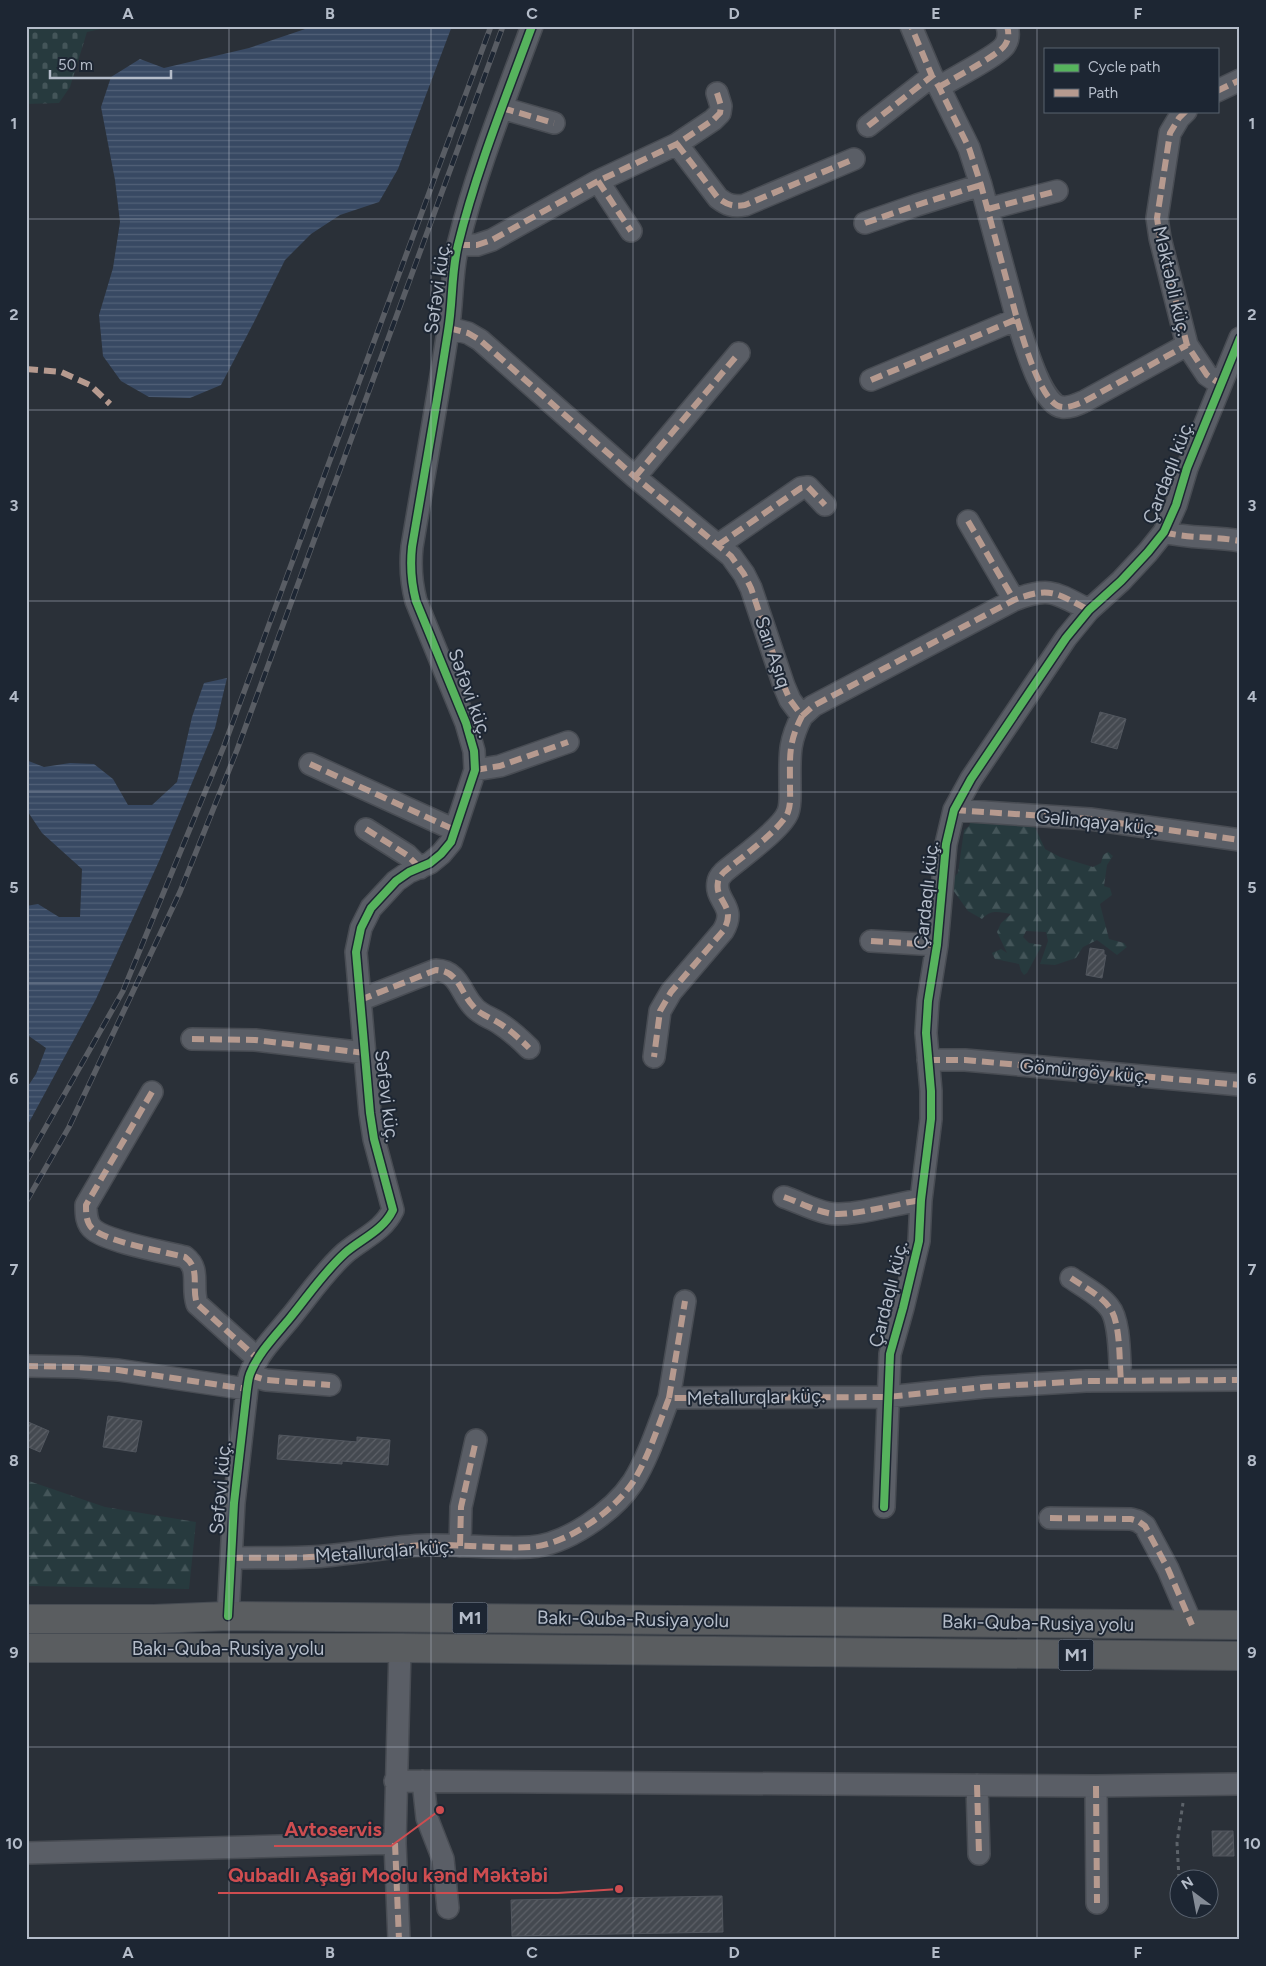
<svg xmlns="http://www.w3.org/2000/svg" width="1266" height="1966" viewBox="0 0 1266 1966" font-family="Figtree,sans-serif">
	<style>
		.forest { fill: url(#forest-firs) }
		.cemetery { fill: url(#cemetery-stones) }
		.water { fill: url(#water-rules) }
		.building { fill: url(#building-hatch); stroke: #52575f }
		.lines { fill: none; stroke-linecap: round; stroke-linejoin: round }
		.minor-casing { stroke: #484c53; stroke-width: 24 }
		.highway-casing { stroke: #474c53; stroke-width: 30 }
		.path { stroke: #5d636a; stroke-width: 3; stroke-dasharray: 4 4; stroke-linecap: butt }
		.minor { stroke: #5a5e66; stroke-width: 21 }
		.highway { stroke: #5a5d60; stroke-width: 28 }
		.rail-casing { stroke: #595d64; stroke-width: 5.5 }
		.rail { stroke: #1d2633; stroke-width: 4; stroke-dasharray: 11; stroke-linecap: butt }
		.quiet { stroke: #b69a8f; stroke-width: 6; stroke-dasharray: 12 6; stroke-linecap: butt }
		.cycleway-casing { stroke: #1d2633; stroke-width: 11 }
		.cycleway { stroke: #56b35d; stroke-width: 8 }
		.grid { fill: none; stroke: #b4bcc9; stroke-width: 1; stroke-opacity: 0.55 }
		.labels { text-anchor: middle; dominant-baseline: central; stroke-width: 4; stroke-linejoin: round; paint-order: stroke }
		.shield { fill: #1d2633; stroke: #878f9c; stroke-width: 1 }
		.shield-label { font-size: 18px; font-weight: bold; fill: #b4bcc9 }
		.street-label { font-size: 19px; fill: #b4bcc9; stroke: #1d2633 }
		.leader { fill: none; stroke: #ce4d50; stroke-width: 2 }
		.callout-dot { fill: #ce4d50; stroke: #1d2633; stroke-width: 2 }
		.callout-label { font-size: 20px; text-anchor: middle; font-weight: bold; fill: #ce4d50; stroke: #1d2633; stroke-width: 4; stroke-linejoin: round; paint-order: stroke }
		.neatline { fill: none; stroke: #b4bcc9; stroke-width: 2 }
		.grid-label { font-size: 16px; text-anchor: middle; font-weight: bold; fill: #b4bcc9 }
	</style>
	<defs>
		<pattern id="forest-firs" width="22" height="20" patternUnits="userSpaceOnUse" patternTransform="scale(1.25)"><rect width="22" height="20" fill="#273a3e"/><path d="M5 1l3.5 6h-7zM16 11l3.5 6h-7z" fill="#445559"/></pattern>
		<pattern id="cemetery-stones" width="16" height="16" patternUnits="userSpaceOnUse" patternTransform="scale(1.25)"><rect width="16" height="16" fill="#273a3e"/><path d="M2 7V4a2 2 0 0 1 4 0v3zM10 15v-3a2 2 0 0 1 4 0v3z" fill="#445559"/></pattern>
		<pattern id="water-rules" width="6" height="5" patternUnits="userSpaceOnUse" patternTransform="scale(1.25)"><rect width="6" height="5" fill="#384963"/><path d="M0 2.5h6" fill="none" stroke="#526178"/></pattern>
		<pattern id="building-hatch" width="6" height="6" patternUnits="userSpaceOnUse" patternTransform="scale(1.25)"><rect width="6" height="6" fill="#444950"/><path d="M-1 1l2-2M0 6l6-6M5 7l2-2" fill="none" stroke="#5d6168"/></pattern>
	</defs>
	<rect width="100%" height="100%" fill="#2a3038"/>
	<!-- forest -->
	<path class="forest" d="M971 821C977 824 1023 825 1034 825L1045 849 1060 857 1093 867 1101 863 1103 855 1108 852 1113 856 1107 865 1104 886 1110 888 1112 895 1100 904 1109 939 1124 943 1127 947 1117 955 1097 940 1083 947 1076 958 1055 965 1040 964 1048 941 1046 932 1026 931 1023 937 1029 943 1042 945 1027 973 1024 975 1021 971 1019 964 995 959 992 953 1001 949 1007 953 997 932 1001 923 1011 914C1000 912 990 909 982 919L968 911 948 883 958 873 964 830 969 826Z
		M26 1480 105 1507 196 1522 189 1589 26 1586Z"/>
	<!-- cemetery -->
	<path class="cemetery" d="M26 26H114L87 32 70 87 59 103 26 104Z"/>
	<!-- water -->
	<path class="water" d="M314 26H452L398 169 379 202 340 215 311 234 285 260 253 324 221 385 190 398 149 397 121 381 103 356 99 315 113 268 120 222 115 180 101 107 111 77 140 59 164 68 249 48Z
		M227 678 215 728 160 859 96 999 26 1128V1089L36 1074 46 1048 26 1034V906L38 904 59 917H80L82 869 42 833 26 809V760L44 767 70 763 94 764 113 779 128 805H152L177 782 192 717 204 683Z"/>
	<!-- building -->
	<path class="building" d="M1100 712 1126 719 1117 749 1091 742Z
		M1090 948 1104 950V955H1106L1102 978 1086 975Z
		M108 1416 142 1421 136 1452 103 1447Z
		M26 1421 49 1431 40 1452 26 1446Z
		M279 1435 357 1442V1437L390 1440 388 1465 342 1461V1464L277 1459Z
		M1212 1831H1233L1234 1856H1213Z
		M722 1896 723 1932 512 1936 511 1900Z"/>
	<g class="lines">
		<!-- minor casing -->
		<g class="minor-casing">
			<path id="minor" d="M939 87C952 79 999 55 1005 45 1009 39 1009 33 1007 26
				M1217 91 1240 80
				M502 108 554 123
				M1186 111 1179 118 1170 133 1157 218 1160 238 1187 345 1207 375 1220 384
				M868 126 932 76
				M677 144 718 198C727 205 733 207 745 205L854 159
				M598 181 631 231
				M988 209 1057 191
				M865 223 917 205 981 185
				M458 245H477L492 240 598 181 677 144 713 120 720 113 721 106 717 93
				M1017 319C1023 338 1041 405 1062 407 1070 408 1078 404 1085 401L1187 345
				M449 328 468 333 480 340 635 477 731 556 744 574 751 588 784 686 790 700 802 716C788 743 790 756 790 786 790 794 791 804 788 812 782 829 739 859 724 872 722 874 718 879 718 882 714 901 738 906 723 931L671 992 660 1011 654 1057
				M871 380 1017 319 981 185 969 148 939 87 932 76 911 26
				M635 477 739 353
				M968 521 1014 600
				M1164 532C1189 539 1214 536 1240 541
				M718 545 801 488 808 487 825 505
				M802 716 813 706 1014 600C1050 586 1056 593 1089 610
				M310 764 455 830
				M475 770 500 766 568 742
				M954 810 1090 819 1240 840
				M366 829 407 855 420 868
				M871 941 937 945
				M360 1000 436 970C459 971 460 992 473 1006 480 1015 490 1017 499 1023 510 1030 520 1039 529 1048
				M192 1039 255 1040 365 1053
				M928 1060H965L1240 1085
				M152 1092 86 1205C86 1214 86 1224 94 1230 109 1242 165 1252 185 1257 201 1269 191 1286 197 1304L258 1359
				M784 1197C799 1202 813 1210 828 1213 849 1218 897 1203 921 1200
				M1071 1278C1084 1287 1100 1295 1109 1307 1121 1321 1119 1362 1121 1381
				M26 1366 78 1367 118 1370 247 1389
				M250 1375 266 1380 330 1385
				M669 1398 685 1301
				M884 1507 890 1354 903 1308 919 1241 921 1200 931 1119V1091L926 1033 928 1001 937 945 946 844 954 810 971 779 1066 638 1089 610 1121 581 1148 552 1164 532 1176 505 1187 468 1240 338
				M1050 1518 1131 1519 1138 1521 1145 1526 1168 1569 1192 1625
				M460 1546 461 1507 476 1440
				M231 1558C262 1557 294 1559 325 1556 359 1553 393 1546 427 1545 461 1544 496 1549 530 1547 566 1545 613 1512 633 1482 649 1456 658 1426 669 1398L887 1397 984 1387 1086 1381 1240 1380
				M228 1616 234 1503 247 1389C248 1384 248 1379 250 1374 258 1353 276 1335 290 1318 308 1296 324 1272 345 1253 361 1239 383 1231 393 1210L374 1139 370 1113 356 952 361 928 371 908 396 881 409 872 430 863 441 854 451 842 475 770 474 751 466 723 416 601C411 582 410 566 412 547 424 475 437 403 448 331 453 302 451 273 458 245 476 171 506 97 532 26
				M395 1781 1096 1786 1240 1784
				M423 1781 427 1818 443 1859 448 1908
				M977 1785 979 1854
				M1096 1786 1097 1903
				M26 1853 395 1843
				M399 1940 395 1843 400 1648"/>
		</g>
		<!-- highway casing -->
		<g class="highway-casing">
			<path id="highway" d="M26 1619H154L228 1616 1240 1625
				M26 1648H400L1240 1656"/>
		</g>
		<!-- path -->
		<path class="path" d="M1179 1878 1177 1843 1183 1803"/>
		<!-- minor -->
		<use href="#minor" class="minor"/>
		<!-- highway -->
		<use href="#highway" class="highway"/>
		<!-- rail casing -->
		<g class="rail-casing">
			<path id="rail" d="M26 1162 123 991 224 746 491 26
				M26 1202 69 1127 180 892 237 750 503 26"/>
		</g>
		<!-- rail -->
		<use href="#rail" class="rail"/>
		<!-- quiet -->
		<path class="quiet" d="M939 87C952 79 999 55 1005 45 1009 39 1009 33 1007 26
			M1217 91 1240 80
			M502 108 554 123
			M1186 111 1179 118 1170 133 1157 218 1160 238 1187 345 1207 375 1220 384
			M868 126 932 76
			M677 144 718 198C727 205 733 207 745 205L854 159
			M598 181 631 231
			M988 209 1057 191
			M865 223 917 205 981 185
			M458 245H477L492 240 598 181 677 144 713 120 720 113 721 106 717 93
			M1017 319C1023 338 1041 405 1062 407 1070 408 1078 404 1085 401L1187 345
			M449 328 468 333 480 340 635 477 731 556 744 574 751 588 784 686 790 700 802 716C788 743 790 756 790 786 790 794 791 804 788 812 782 829 739 859 724 872 722 874 718 879 718 882 714 901 738 906 723 931L671 992 660 1011 654 1057
			M26 369 61 372 90 385 110 404
			M871 380 1017 319 981 185 969 148 939 87 932 76 911 26
			M635 477 739 353
			M968 521 1014 600
			M1164 532C1189 539 1214 536 1240 541
			M718 545 801 488 808 487 825 505
			M802 716 813 706 1014 600C1050 586 1056 593 1089 610
			M310 764 455 830
			M475 770 500 766 568 742
			M954 810 1090 819 1240 840
			M366 829 407 855 420 868
			M871 941 937 945
			M360 1000 436 970C459 971 460 992 473 1006 480 1015 490 1017 499 1023 510 1030 520 1039 529 1048
			M192 1039 255 1040 365 1053
			M928 1060H965L1240 1085
			M152 1092 86 1205C86 1214 86 1224 94 1230 109 1242 165 1252 185 1257 201 1269 191 1286 197 1304L258 1359
			M784 1197C799 1202 813 1210 828 1213 849 1218 897 1203 921 1200
			M1071 1278C1084 1287 1100 1295 1109 1307 1121 1321 1119 1362 1121 1381
			M26 1366 78 1367 118 1370 247 1389
			M250 1375 266 1380 330 1385
			M669 1398 685 1301
			M1050 1518 1131 1519 1138 1521 1145 1526 1168 1569 1192 1625
			M460 1546 461 1507 476 1440
			M231 1558C262 1557 294 1559 325 1556 359 1553 393 1546 427 1545 461 1544 496 1549 530 1547 566 1545 613 1512 633 1482 649 1456 658 1426 669 1398L887 1397 984 1387 1086 1381 1240 1380
			M977 1785 979 1854
			M1096 1786 1097 1903
			M395 1843 399 1940"/>
		<!-- cycleway casing -->
		<g class="cycleway-casing">
			<path id="cycleway" d="M884 1507 890 1354 903 1308 919 1241 921 1200 931 1119V1091L926 1033 928 1001 937 945 946 844 954 810 971 779 1066 638 1089 610 1121 581 1148 552 1164 532 1176 505 1187 468 1240 338
				M228 1616 234 1503 247 1389C248 1384 248 1379 250 1374 258 1353 276 1335 290 1318 308 1296 324 1272 345 1253 361 1239 383 1231 393 1210L374 1139 370 1113 356 952 361 928 371 908 396 881 409 872 430 863 441 854 451 842 475 770 474 751 466 723 416 601C411 582 410 566 412 547 424 475 437 403 448 331 453 302 451 273 458 245 476 171 506 97 532 26"/>
		</g>
		<!-- cycleway -->
		<use href="#cycleway" class="cycleway"/>
	</g>
	<!-- grid -->
	<path class="grid" d="M229 26V1940M431 26V1940M633 26V1940M835 26V1940M1037 26V1940M26 219H1240M26 410H1240M26 601H1240M26 792H1240M26 983H1240M26 1174H1240M26 1365H1240M26 1556H1240M26 1747H1240"/>
	<g class="labels">
		<!-- shield labels -->
		<g class="shield">
			<rect x="452.5" y="1602.5" width="35" height="31" rx="4"/>
			<rect x="1058.5" y="1639.5" width="35" height="31" rx="4"/>
		</g>
		<g class="shield-label">
			<text x="470" y="1618">M1</text>
			<text x="1076" y="1655">M1</text>
		</g>
		<!-- street labels -->
		<g class="street-label">
			<text transform="translate(1172 281) rotate(77)">Məktəbli küç.</text>
			<text transform="translate(437 288) rotate(-82)">Səfəvi küç.</text>
			<text transform="translate(1168 472) rotate(-69)">Çardaqlı küç.</text>
			<text transform="translate(773 652) rotate(71)">Sarı Aşıq</text>
			<text transform="translate(470 693) rotate(70)">Səfəvi küç.</text>
			<text transform="translate(1097 822) rotate(6)">Gəlinqaya küç.</text>
			<text transform="translate(926 895) rotate(-84)">Çardaqlı küç.</text>
			<text transform="translate(1084 1071) rotate(5)">Gömürgöy küç.</text>
			<text transform="translate(387 1096) rotate(83)">Səfəvi küç.</text>
			<text transform="translate(888 1294) rotate(-76)">Çardaqlı küç.</text>
			<text transform="translate(756 1397) rotate(-1)">Metallurqlar küç.</text>
			<text transform="translate(220 1488) rotate(-85)">Səfəvi küç.</text>
			<text transform="translate(384 1551) rotate(-4)">Metallurqlar küç.</text>
			<text transform="translate(633 1619) rotate(1)">Bakı-Quba-Rusiya yolu</text>
			<text transform="translate(1038 1623) rotate(1)">Bakı-Quba-Rusiya yolu</text>
			<text x="228" y="1648">Bakı-Quba-Rusiya yolu</text>
		</g>
	</g>
	<!-- callouts -->
	<path class="leader" d="M440 1810L391 1846H274M619 1889L558 1893H218"/>
	<g class="callout-dot">
		<circle cx="440" cy="1810" r="5"/>
		<circle cx="619" cy="1889" r="5"/>
	</g>
	<g class="callout-label">
		<text x="333" y="1836">Avtoservis</text>
		<text x="388" y="1882">Qubadlı Aşağı Moolu kənd Məktəbi</text>
	</g>
	<!-- border -->
	<rect width="1266" height="1966" fill="none" stroke="#1d2633" stroke-width="55"/>
	<!-- legend -->
	<rect x="1044" y="48" width="175" height="65" fill="#1d2633" stroke="#59626f"/>
	<rect x="1054" y="64" width="25" height="8" fill="#56b35d" stroke="#59626f"/>
	<text x="1088" y="72" font-size="15" fill="#b4bcc9">Cycle path</text>
	<rect x="1054" y="89" width="25" height="8" fill="#b69a8f" stroke="#59626f"/>
	<text x="1088" y="98" font-size="15" fill="#b4bcc9">Path</text>
	<!-- north arrow -->
	<g transform="translate(1194 1894) rotate(328)"><circle r="24" fill="#1d2633" stroke="#59626f"/>
	<path d="M0-4L9 19L0 12L-9 19Z" fill="#848b96"/>
	<text y="-8" font-size="14" font-weight="bold" text-anchor="middle" fill="#b4bcc9">N</text>
	</g>
	<!-- scale -->
	<path d="M50 70v8h121v-8" fill="none" stroke="#b4bcc9" stroke-width="2.5"/>
	<text x="58" y="70" font-size="15" fill="#b4bcc9" stroke="#1d2633" stroke-width="4" paint-order="stroke">50 m</text>
	<rect x="28" y="28" width="1210" height="1910" class="neatline"/>
	<g class="grid-label">
		<text x="128" y="19">A</text>
		<text x="330" y="19">B</text>
		<text x="532" y="19">C</text>
		<text x="734" y="19">D</text>
		<text x="936" y="19">E</text>
		<text x="1138" y="19">F</text>
		<text x="14" y="129">1</text>
		<text x="1252" y="129">1</text>
		<text x="14" y="320">2</text>
		<text x="1252" y="320">2</text>
		<text x="14" y="511">3</text>
		<text x="1252" y="511">3</text>
		<text x="14" y="702">4</text>
		<text x="1252" y="702">4</text>
		<text x="14" y="893">5</text>
		<text x="1252" y="893">5</text>
		<text x="14" y="1084">6</text>
		<text x="1252" y="1084">6</text>
		<text x="14" y="1275">7</text>
		<text x="1252" y="1275">7</text>
		<text x="14" y="1466">8</text>
		<text x="1252" y="1466">8</text>
		<text x="14" y="1658">9</text>
		<text x="1252" y="1658">9</text>
		<text x="14" y="1849">10</text>
		<text x="1252" y="1849">10</text>
		<text x="128" y="1958">A</text>
		<text x="330" y="1958">B</text>
		<text x="532" y="1958">C</text>
		<text x="734" y="1958">D</text>
		<text x="936" y="1958">E</text>
		<text x="1138" y="1958">F</text>
	</g>
</svg>
